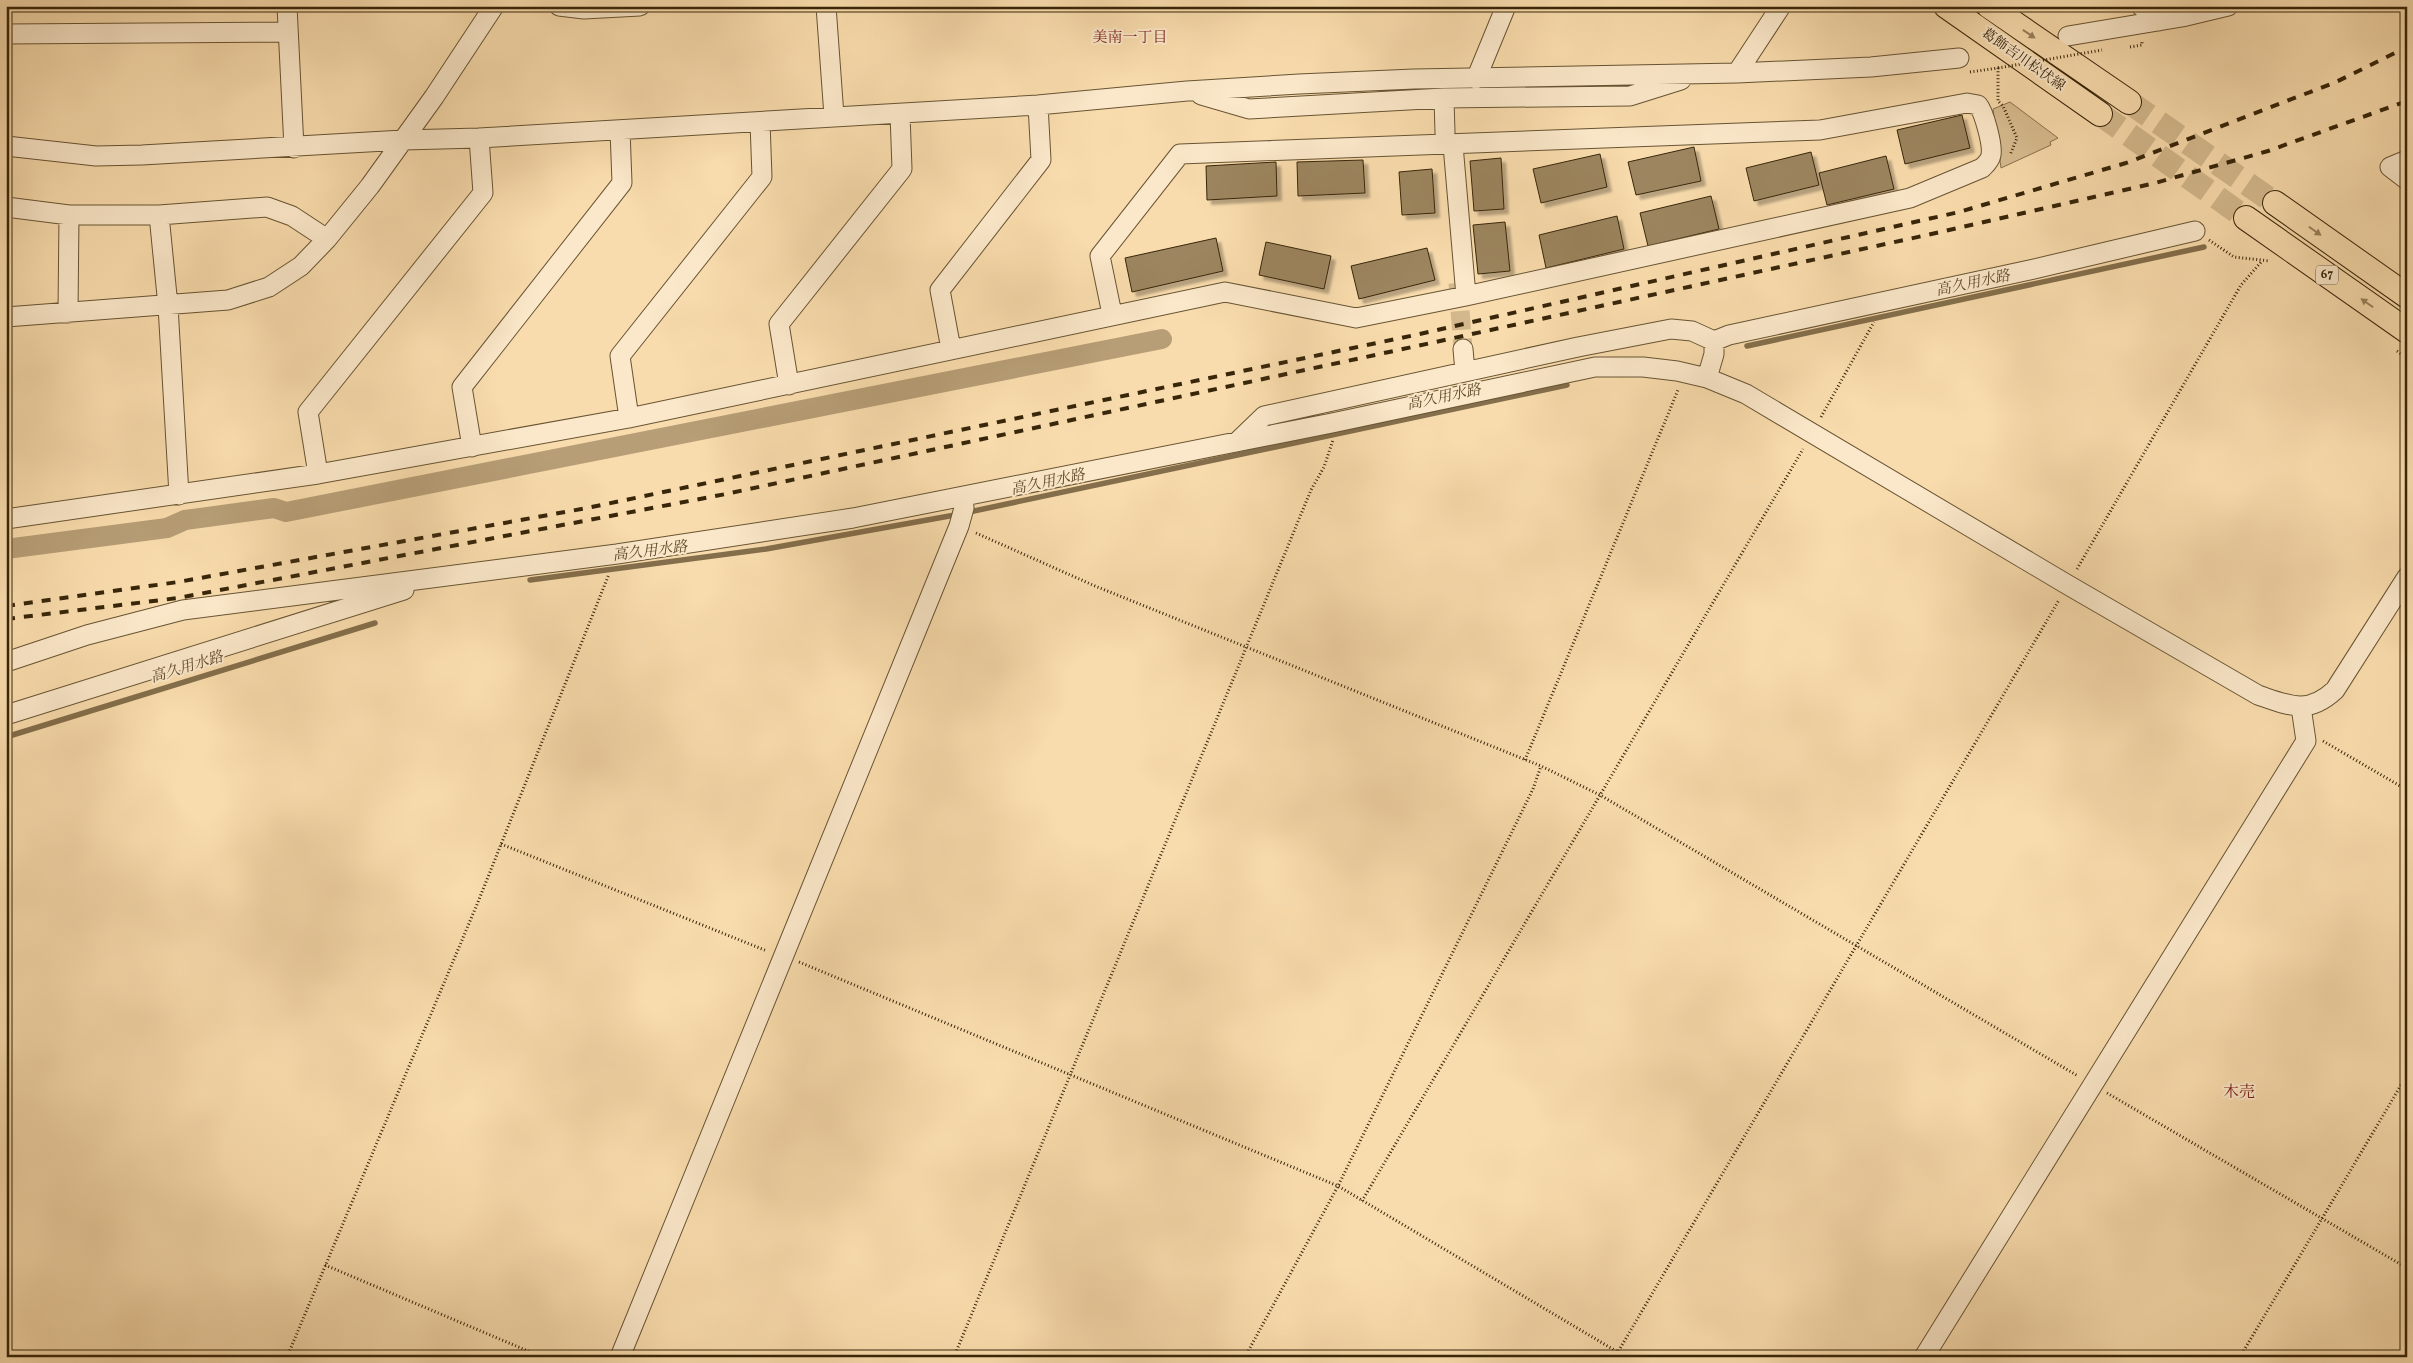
<svg xmlns="http://www.w3.org/2000/svg" width="2413" height="1363" viewBox="0 0 2413 1363" font-family="Vollkorn,'Noto Serif JP',serif">
	<style>
		.green { fill: #d8bd91; stroke: #88724e }
		.lines { fill: none; stroke-linecap: round; stroke-linejoin: round }
		.stream { stroke: #846e4b; stroke-width: 5.5 }
		.canal { stroke: #b79e76; stroke-width: 20 }
		.building { fill: #9c855f; stroke: #38260a; filter: url(#shadow) }
		.minor-tunnel { stroke: #d2b88c; stroke-width: 19; stroke-dasharray: 19 9; stroke-linecap: butt }
		.major-tunnel { stroke: #d2b88c; stroke-width: 24; stroke-dasharray: 24 12; stroke-linecap: butt }
		.minor-casing { stroke: #685433; stroke-width: 21 }
		.major-casing { stroke: #38260a; stroke-width: 26 }
		.path { stroke: #38260a; stroke-width: 3; stroke-dasharray: 1 2.5; stroke-linecap: butt }
		.minor { stroke: #fbe8ca; stroke-width: 19 }
		.major { stroke: #f9dcad; stroke-width: 24 }
		.rail { stroke: #38260a; stroke-width: 4; stroke-dasharray: 9 9; stroke-linecap: butt }
		.path-bridge { stroke: #38260a; stroke-width: 3; stroke-dasharray: 1 2.5; stroke-linecap: butt }
		.oneway { fill: #98815c }
		.labels { text-anchor: middle; dominant-baseline: central; stroke-width: 4; stroke-linejoin: round; paint-order: stroke }
		.shield { fill: #fbe8ca; stroke: #726044; stroke-width: 1 }
		.shield-label { font-size: 12px; font-weight: bold; fill: #38260a }
		.street-label { font-size: 14px; fill: #38260a; stroke: #fbe8ca }
		.neighbourhood-label { font-size: 15px; fill: #7a1f14; stroke: #fbe8ca }
		.water-label { font-size: 15px; font-style: italic; fill: #5e4a2a; stroke: #fbe8ca }
		.quarter-label { font-size: 16px; fill: #7a1f14; stroke: #fbe8ca }
	</style>
	<defs>
		<filter id="shadow"><feDropShadow dx="4.5" dy="4.5" stdDeviation="1" flood-color="#0004"/></filter>
	</defs>
	<rect width="100%" height="100%" fill="#f9dcad"/>
	<filter id="stains"><feTurbulence type="fractalNoise" baseFrequency=".004" numOctaves="4"/><feColorMatrix values="0 0 0 0 .2 0 0 0 0 .09 0 0 0 0 .02 0 0 0 .5 -.17"/></filter>
	<radialGradient id="worn" r=".72"><stop offset=".6" stop-color="#630" stop-opacity="0"/><stop offset="1" stop-color="#630" stop-opacity=".3"/></radialGradient>
	<!-- green -->
	<path class="green" d="M2010 102 2058 138 2050 142 2051 145 2001 168 1993 109Z"/>
	<g class="lines">
		<!-- stream -->
		<path class="stream" d="M1747 346 2204 247
			M530 580 766 549 955 515 1567 385
			M6 737 375 623"/>
		<!-- canal -->
		<path class="canal" d="M6 549 167 528 185 520 274 508 286 512 1162 339"/>
	</g>
	<!-- building -->
	<path class="building" d="M1962 115 1970 148 1905 164 1897 130Z
		M1694 147 1701 181 1636 195 1628 162Z
		M1811 152 1819 185 1754 201 1746 168Z
		M1600 154 1607 187 1541 203 1533 169Z
		M1886 156 1894 189 1827 205 1819 173Z
		M1501 158 1504 209 1474 211 1470 161Z
		M1363 160 1365 193 1298 196 1297 162Z
		M1276 162 1277 196 1207 200 1206 166Z
		M1432 169 1435 213 1402 215 1399 172Z
		M1711 196 1719 229 1648 246 1640 213Z
		M1617 216 1624 249 1546 268 1539 235Z
		M1505 222 1510 271 1478 274 1473 225Z
		M1216 238 1223 271 1132 292 1125 258Z
		M1266 242 1331 256 1324 289 1259 275Z
		M1427 248 1435 280 1359 299 1351 266Z"/>
	<g class="lines">
		<!-- minor-tunnel -->
		<path class="minor-tunnel" d="M1458 283 1463 349"/>
		<!-- major-tunnel -->
		<path class="major-tunnel" d="M2129 102 2275 203
			M2100 114 2246 218"/>
		<!-- minor casing -->
		<g class="minor-casing">
			<path id="minor" d="M287 6 294 148
				M559 6 584 9 640 6
				M826 6 834 116
				M2141 6 2159 21
				M6 34 288 32
				M2068 36 2182 17 2228 6
				M1737 73 1781 6
				M1476 79 1506 6
				M1201 95 1249 109 1444 98 1630 96 1681 80
				M1444 98 1445 133
				M1453 145 1466 296
				M6 146 96 156 142 155 403 140 479 138 1038 105 1187 91 1299 84 1414 79 1737 73 1871 67 1959 58
				M2407 160 2390 167 2407 180
				M6 207 69 215H159L267 207 292 216 327 239
				M159 215 168 306 179 495
				M68 313 69 215
				M6 317 228 300 269 287 301 266 327 239 370 186 434 97 494 6
				M1714 341 1729 335 2034 269 2195 231
				M951 349 940 290 1041 160 1038 105
				M1463 349 1465 372
				M789 385 779 324 902 169 900 114
				M629 418 620 356 762 177 760 122
				M1237 442 1264 416 1578 347 1671 329 1692 331 1714 341V354L1707 378
				M472 447 462 387 622 183 620 130
				M318 474 308 412 483 193 479 138
				M6 519 318 474 629 418 1225 292 1356 318 1466 296 1910 198 1982 168C1986 164 1990 161 1991 155 1993 145 1984 112 1978 105L1967 103 1820 130 1180 154 1100 256 1112 314
				M6 662 87 635 183 610 617 554 853 518 1332 423 1595 367H1643L1677 371 1707 378 1746 394 2068 585 2258 695C2290 706 2308 715 2335 690L2407 577
				M6 715 404 590
				M620 1357 959 526 964 508 963 497
				M1924 1357 2306 741 2301 707"/>
		</g>
		<!-- major casing -->
		<g class="major-casing">
			<path id="major" d="M1946 6 2100 114
				M1989 6 2129 102
				M2275 203 2407 296
				M2246 218 2407 331"/>
		</g>
		<!-- path -->
		<path class="path" d="M2130 47 2142 45V41
			M1970 72 1998 68V101
			M1999 102 2003 106 2017 138 2010 155
			M2209 240 2234 257 2270 261
			M2397 351 2407 358
			M1821 417 1874 322
			M976 533 1095 586 1541 766 1600 795 2078 1076
			M2077 569 2241 285 2262 261
			M2323 741 2407 790
			M1525 760 1678 390
			M501 844 767 951
			M799 962 1338 1186 1626 1357
			M2107 1093 2407 1268
			M1362 1201 1803 449
			M325 1265 542 1357
			M287 1357 478 902 609 574
			M954 1357 1311 490 1324 467 1333 440
			M1245 1357 1338 1186 1533 789 1541 766
			M1615 1357 2059 600
			M2240 1357 2407 1075"/>
		<!-- minor -->
		<use href="#minor" class="minor"/>
		<!-- major -->
		<use href="#major" class="major"/>
		<!-- rail -->
		<path class="rail" d="M6 606 178 582 587 508 1415 335 1959 212 2126 163 2336 82 2407 47
			M6 619 178 598 726 494 1417 346 1927 235 2155 183 2268 151 2407 101"/>
		<!-- path-bridge -->
		<path class="path-bridge" d="M1998 68 2102 50"/>
	</g>
	<!-- one-way arrows -->
	<defs><path id="oneway-solid" d="M-6-.8H1V-3.2L6.5 0L1 3.2V.8H-6Z" transform="scale(1.25)"/></defs>
	<g class="oneway">
		<use href="#oneway-solid" transform="translate(2029 34) rotate(34)"/>
		<use href="#oneway-solid" transform="translate(2315 231) rotate(35)"/>
		<use href="#oneway-solid" transform="translate(2367 303) rotate(-145)"/>
	</g>
	<g class="labels">
		<!-- shield labels -->
		<rect class="shield" x="2316" y="265.5" width="22" height="19" rx="4"/>
		<g class="shield-label">
			<text x="2327" y="275">67</text>
		</g>
		<!-- street labels -->
		<g class="street-label">
			<text transform="translate(2023 60) rotate(35)">葛飾吉川松伏線</text>
		</g>
		<!-- neighbourhood labels -->
		<g class="neighbourhood-label">
			<text x="1130" y="38">美南一丁目</text>
		</g>
		<!-- water labels -->
		<g class="water-label">
			<text transform="translate(1973 284) rotate(-12)">高久用水路</text>
			<text transform="translate(1444 398) rotate(-12)">高久用水路</text>
			<text transform="translate(1048 483) rotate(-12)">高久用水路</text>
			<text transform="translate(650 552) rotate(-7)">高久用水路</text>
			<text transform="translate(187 668) rotate(-17)">高久用水路</text>
		</g>
		<!-- quarter labels -->
		<g class="quarter-label">
			<text x="2239" y="1093">木売</text>
		</g>
	</g>
	<!-- margin -->
	<rect width="2413" height="1363" fill="none" stroke="#f9dcad" stroke-width="25"/>
	<rect x="8" y="8" width="2398" height="1348" fill="none" stroke="#38260a" stroke-width="2.5"/>
	<rect x="12" y="12" width="2388" height="1338" fill="none" stroke="#38260a"/>
	<rect width="100%" height="100%" filter="url(#stains)"/>
	<rect width="100%" height="100%" fill="url(#worn)"/>
</svg>
